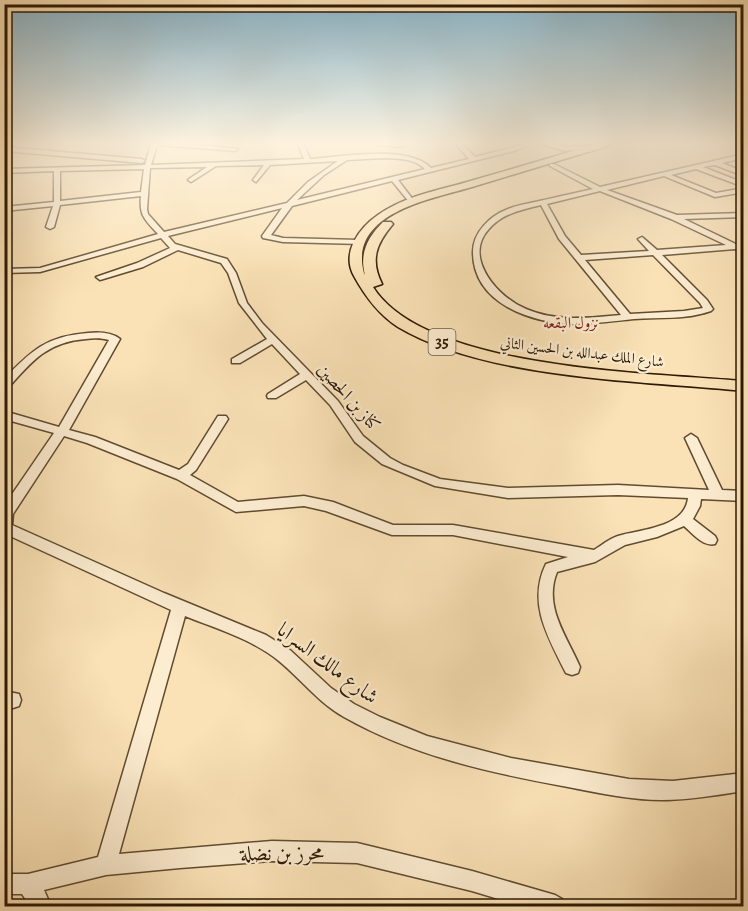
<svg xmlns="http://www.w3.org/2000/svg" width="748" height="911" viewBox="0 0 748 911" font-family="Alegreya,Amiri,serif">
	<style>
		.lines { fill: none; stroke-linecap: round; stroke-linejoin: round }
		.minor-casing { stroke: #614c30; stroke-width: 3 }
		.highway-casing { stroke: #2e1a03; stroke-width: 3 }
		.minor { fill: #fcecd0; fill-rule: evenodd }
		.highway { fill: #fae2b6; fill-rule: evenodd }
		.labels { text-anchor: middle; dominant-baseline: central; stroke-width: 4.5; stroke-linejoin: round; paint-order: stroke }
		.far-street-label { font-size: 15px; fill: #2e1a03; stroke: #fcecd0 }
		.far-neighbourhood-label { font-size: 16px; fill: #7a1f14; stroke: #fcecd0 }
		.shield { fill: #fcecd0; stroke: #6c5940; stroke-width: 1.5 }
		.shield-label { font-size: 16px; font-weight: bold; fill: #2e1a03 }
		.street-label { font-size: 18px; fill: #2e1a03; stroke: #fcecd0 }
		.near-street-label { font-size: 21px; fill: #2e1a03; stroke: #fcecd0 }
	</style>
	<rect width="100%" height="100%" fill="#fae2b6"/>
	<filter id="stains"><feTurbulence type="fractalNoise" baseFrequency=".00333" numOctaves="4"/><feColorMatrix values="0 0 0 0 .2 0 0 0 0 .09 0 0 0 0 .02 0 0 0 .5 -.17"/></filter>
	<radialGradient id="worn" r=".72"><stop offset=".6" stop-color="#630" stop-opacity="0"/><stop offset="1" stop-color="#630" stop-opacity=".3"/></radialGradient>
	<g class="lines">
		<!-- minor casing -->
		<g class="minor-casing">
			<path id="minor" d="M143 142H169L238 149 235 151 157 145 151 165 304 159 297 142H303L310 159C342 157 407 144 431 168L469 159 454 142H460L475 157 529 143V145L514 151 398 180 414 201V203H410L392 181 292 206 271 235 283 238 359 240 363 242 362 244 283 242 263 238 262 236 282 208 168 236 175 244 227 259 236 273 247 303 262 323 338 401 363 436 390 458 403 465 440 479 508 488 618 485 709 490 685 438 691 434 697 438 722 490 744 491V501L701 499 700 506 693 519 715 536 717 540 715 544C703 547 692 533 684 526L657 537 625 545 595 562 557 572C543 607 567 636 580 667L578 673 572 675 566 673C548 637 527 603 546 564L568 557 453 535H392L326 511 304 506 236 512 177 479 87 443 64 436 13 514 12 525 164 593 266 635 290 650 331 688 354 704 380 717 427 736 511 758 629 779 673 781 744 773V791C717 795 690 800 662 800 631 800 599 793 568 787 491 773 413 756 344 717 319 703 301 679 279 661 252 639 217 629 185 616L119 854 272 841 357 843 472 871 555 895 562 899 565 906H522L472 891 357 863 272 861 180 868 106 875 44 890 51 906H30L22 894H4V874H28L98 857 171 610 10 536 4 539V506L54 433 4 419V411L59 427 109 340C102 338 94 338 86 339 47 342 32 361 8 388L4 389V379C32 350 47 336 88 333 99 332 111 332 120 339L69 430 95 437 179 470 188 464 218 416H226L228 419 196 470 190 475 238 502 304 496 333 502 393 525H453L594 550C602 545 609 539 618 536 641 529 685 528 688 498L618 495 508 498 435 486 382 464 355 442 330 405 306 380 276 398H268L267 396 268 394 300 374 272 344 240 363H232V359L267 339 239 303 228 273 221 263 178 250 143 267 100 280 96 277 137 263 170 248 161 238 40 272 4 273V269L40 268 158 234C145 220 139 216 141 196L60 205 54 227 50 229 46 227 53 206 4 211V207L54 202V171L4 173V169L145 165 151 144ZM383 158C398 159 414 158 425 169L297 200 324 175 347 160ZM338 161 308 182 287 203 164 232 148 214 147 209 150 168 207 167 189 179 188 180 191 182 216 166 264 165 253 180 256 182 270 165ZM144 169 141 192 60 201V171Z
				M410 142 401 147 379 145 382 143Z
				M533 142H544L565 147 590 146 593 148 565 151Z
				M4 147 142 159 145 161 142 163 4 151Z
				M744 154V158L722 163 744 172V176L715 165 703 167 744 183V187L696 169 671 175 716 193 744 188V192L715 197 664 176 607 190 677 215 744 213V217L684 219 744 248V253L735 249 662 255 707 300 713 309 711 311C686 320 660 317 634 319 614 321 594 324 574 324 532 323 473 304 473 252 473 232 490 216 508 209 517 205 526 204 535 202 554 198 574 193 593 189L550 166V164H554L600 187ZM600 191 671 219 726 245 657 250 642 237 638 239 649 251 581 255 565 236 547 204ZM541 205 559 239 621 315C589 318 556 322 526 309 499 298 463 259 488 230 502 213 522 210 541 205ZM653 255 700 303 703 308 684 311 630 314 585 260Z
				M4 691 19 694 21 700 19 706 13 708 4 707Z"/>
		</g>
		<!-- highway casing -->
		<g class="highway-casing">
			<path id="highway" d="M602 142H615C606 148 592 151 581 154 545 165 508 176 472 187 431 199 348 213 364 273L365 275C359 253 368 237 383 222H391L393 224C376 244 370 260 382 284L373 287C425 370 652 373 744 381V391C642 381 485 379 398 327 378 314 365 296 354 276 341 253 359 228 378 215 405 196 436 191 467 182 512 169 557 156 602 142Z"/>
		</g>
		<!-- minor -->
		<use href="#minor" class="minor"/>
		<!-- highway -->
		<use href="#highway" class="highway"/>
	</g>
	<!-- sky -->
	<linearGradient id="sky" x2="0" y2="1"><stop stop-color="#8bb8ce"/><stop offset="0.53" stop-color="#fdf2de"/><stop offset="1" stop-color="#fdf2de" stop-opacity="0"/></linearGradient>
	<rect width="748" height="270" fill="url(#sky)"/>
	<g class="labels">
		<!-- far-street labels -->
		<g class="far-street-label">
			<text transform="translate(582 352) rotate(7)">شارع الملك عبدالله بن الحسين الثاني</text>
		</g>
		<!-- far-neighbourhood labels -->
		<g class="far-neighbourhood-label">
			<text x="571" y="323">نزول البقعه</text>
		</g>
		<!-- shield labels -->
		<rect class="shield" x="428.5" y="329" width="27" height="26" rx="4.5"/>
		<g class="shield-label">
			<text x="442" y="342">35</text>
		</g>
		<!-- street labels -->
		<g class="street-label">
			<text transform="translate(349 397) rotate(48)">كناز بن الحصين</text>
		</g>
		<!-- near-street labels -->
		<g class="near-street-label">
			<text transform="translate(328 663) rotate(37)">شارع مالك السرايا</text>
			<text transform="translate(282 853) rotate(-1)">محرز بن نضلة</text>
		</g>
	</g>
	<!-- margin -->
	<rect width="748" height="911" fill="none" stroke="#fae2b6" stroke-width="24"/>
	<rect x="6" y="6" width="736" height="899" fill="none" stroke="#2e1a03" stroke-width="3"/>
	<rect x="12" y="12" width="724" height="887" fill="none" stroke="#2e1a03" stroke-width="1.5"/>
	<rect width="100%" height="100%" filter="url(#stains)"/>
	<rect width="100%" height="100%" fill="url(#worn)"/>
</svg>
